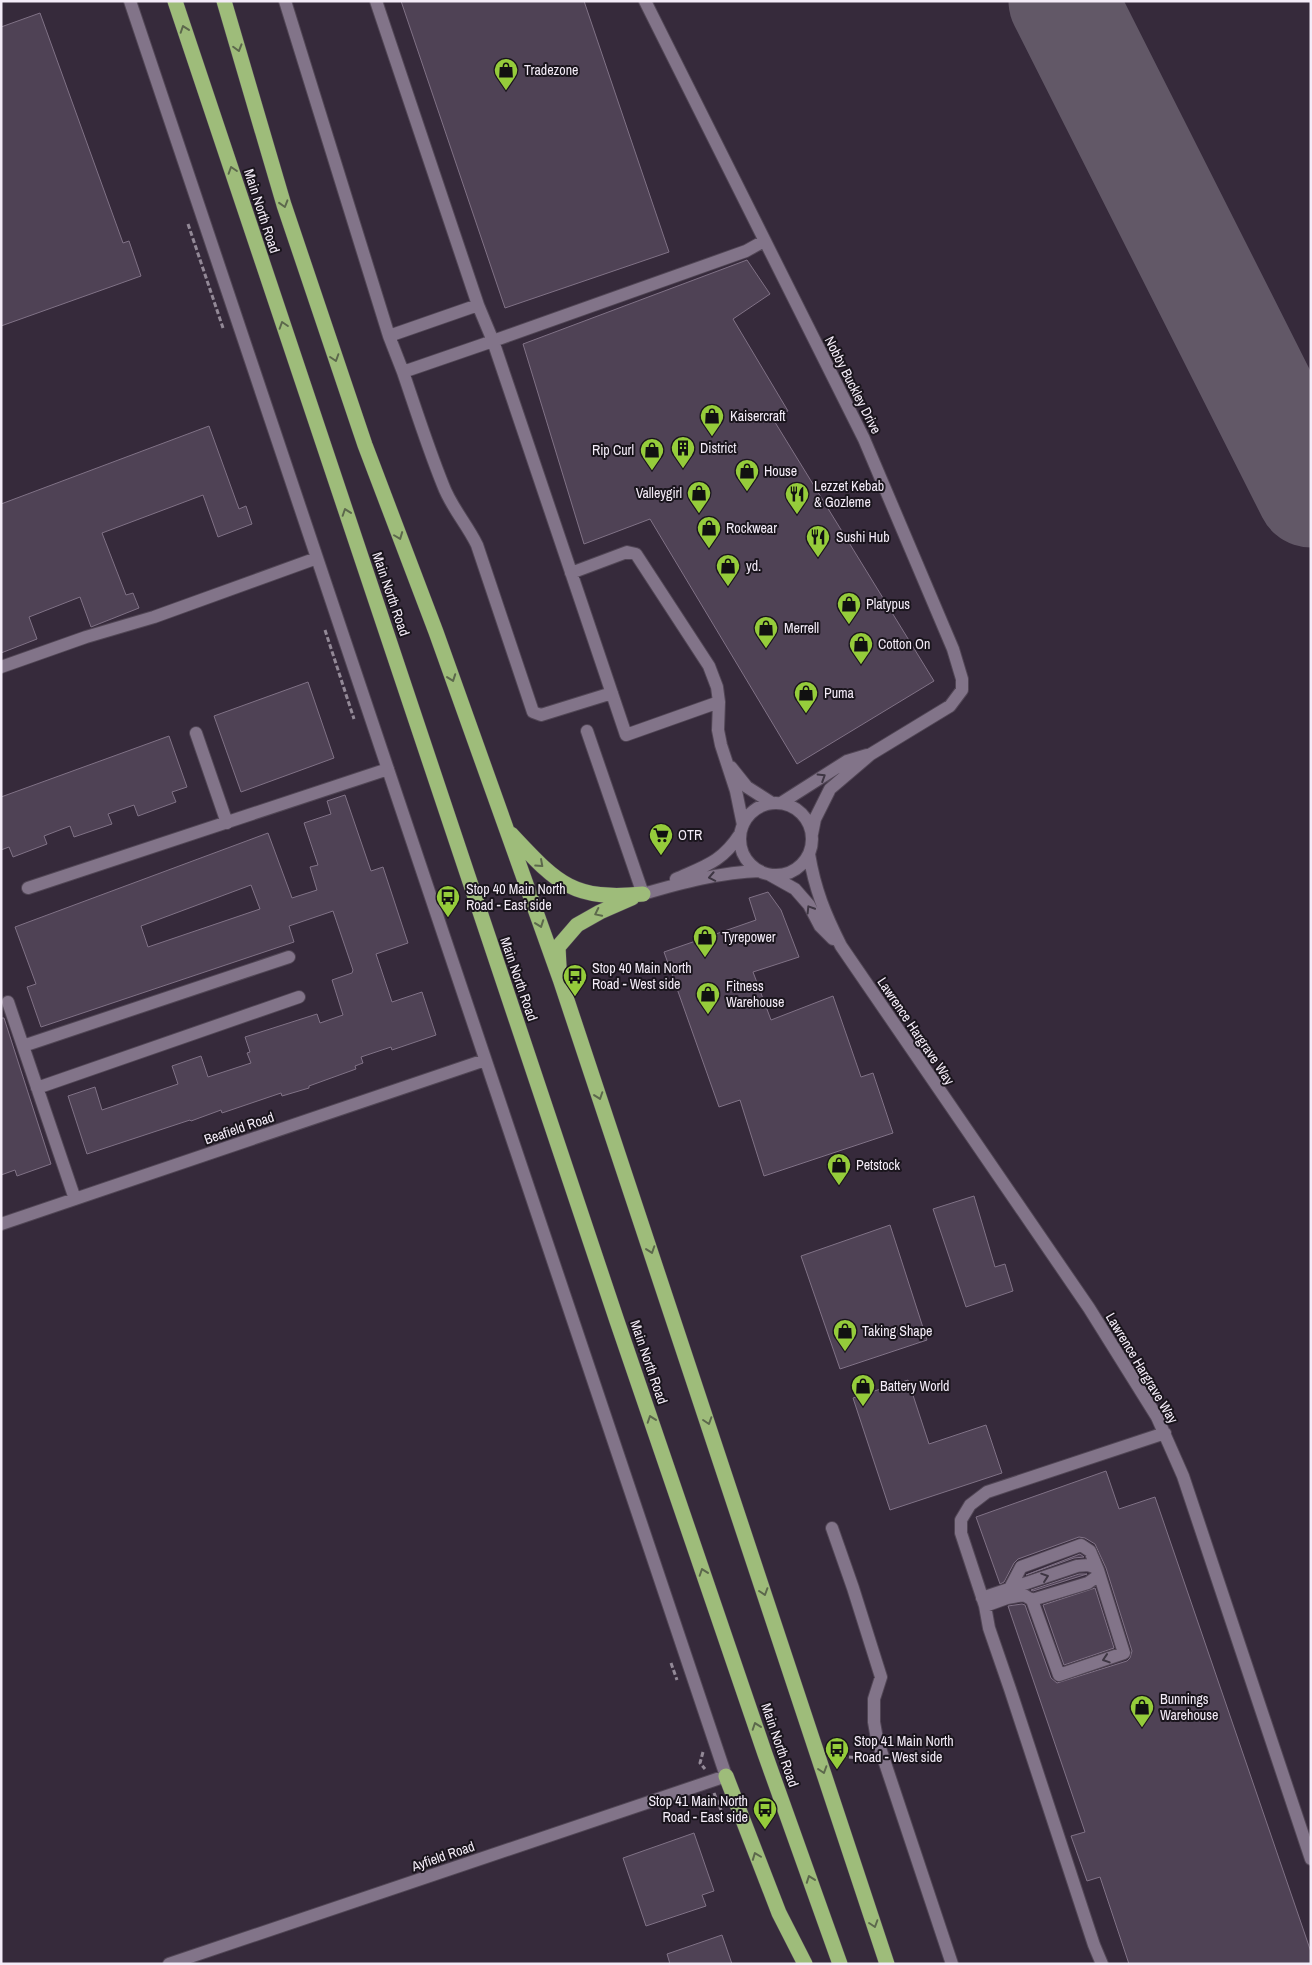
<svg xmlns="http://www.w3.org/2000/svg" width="1312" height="1965" viewBox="0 0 1312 1965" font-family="'Archivo Narrow',sans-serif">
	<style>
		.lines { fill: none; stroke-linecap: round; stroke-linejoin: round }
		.runway { stroke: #625867; stroke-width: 109 }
		.building { fill: #4f4255; stroke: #807286; fill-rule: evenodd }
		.minor-casing { stroke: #514655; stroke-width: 14 }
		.highway-casing { stroke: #514655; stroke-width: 16 }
		.path { stroke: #938997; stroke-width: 3; stroke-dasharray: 5 2.5; stroke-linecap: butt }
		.minor { stroke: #827489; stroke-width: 12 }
		.highway { stroke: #9ebc7a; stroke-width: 15 }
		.oneway { stroke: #5c684c }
		.oneway2 { stroke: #3e3643 }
		.labels { text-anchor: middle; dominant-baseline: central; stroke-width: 4; stroke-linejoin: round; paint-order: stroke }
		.poi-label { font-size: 14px; fill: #f4ecf8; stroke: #1a151d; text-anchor: start }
		.street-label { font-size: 14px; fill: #f4ecf8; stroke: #1a151d }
	</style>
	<rect width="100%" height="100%" fill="#362a3b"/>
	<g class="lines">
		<!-- runway -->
		<path class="runway" d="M1063 1 1311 493"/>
	</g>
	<!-- building -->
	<path class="building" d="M401 1H584L669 252 505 308Z
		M40 13 123 243 129 241 141 276 1 326V27Z
		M747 260 770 294 733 319 788 411 773 419 934 681 797 764 650 519 584 544 523 344Z
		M209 426 239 509 246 506 252 524 218 537 203 495 102 533 126 595 133 593 139 608 91 627 80 597 29 617 37 639 1 653V504Z
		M308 682 334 758 241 792 214 716Z
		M169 736 187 787 172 792 176 802 138 816 134 805 108 814 112 824 74 837 70 826 44 836 47 844 13 857 9 847 1 850V797Z
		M345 795 371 871 383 867 408 943 376 954 392 1002 422 992 436 1035 392 1050 391 1047 361 1057 363 1063 355 1066 356 1069 309 1086V1088L282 1096 281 1093 222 1113 221 1110 191 1121 190 1120 87 1154 68 1096 95 1087 102 1110 178 1084 172 1066 201 1056 208 1077 251 1063 247 1053 250 1052 245 1037 317 1014 320 1023 343 1015 332 980 352 973 353 970 333 911 289 926 294 942 41 1027 27 987 36 984 15 927 268 833 292 898 317 890 310 867 318 865 304 823 331 814 327 801ZM251 885 260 909 148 947 141 926Z
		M768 892 781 910 799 957 753 972 771 1020 833 996 861 1077 873 1073 893 1133 764 1176 740 1100 719 1107 664 952 756 920 749 898Z
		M1 1018H4L51 1164 17 1176 15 1170 1 1175Z
		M974 1196 995 1267 1005 1264 1013 1291 966 1307 933 1209Z
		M890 1225 927 1340 840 1369 801 1256Z
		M908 1380 929 1444 986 1425 1002 1473 890 1510 853 1398Z
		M1106 1471 1119 1509 1155 1497 1311 1952V1964H1129L1100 1877 1087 1881 1071 1836 1085 1832 1008 1606 1022 1604 1025 1605 1051 1678 1057 1683 1127 1661 1130 1658 1132 1651 1106 1568 1095 1544 1085 1538 1079 1537 1018 1559 1014 1563 1004 1582 1000 1584 976 1517Z
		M1080 1554 1084 1557 1074 1558 1026 1575Z
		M1079 1574H1087L1033 1591 1031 1590Z
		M1095 1588 1114 1648 1064 1665 1043 1605Z
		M694 1833 714 1891 702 1895 706 1906 646 1926 623 1858Z
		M722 1935 732 1964H670L667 1954Z"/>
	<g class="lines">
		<!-- minor casing -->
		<g class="minor-casing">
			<path id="minor" d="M130 1 726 1776 169 1964
				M285 1 389 336 478 305 376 1
				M645 1 864 439 953 649 962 679V690L950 706 871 754 830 789 815 819 812 834
				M389 336 403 372 493 341 478 305
				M403 372C416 410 428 448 443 485 451 507 467 524 477 545L533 712 541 715 612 693
				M571 573 627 552 636 554 709 666 717 687 719 702
				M1 667 86 637 154 617 317 558
				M587 731 643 894C681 883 721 872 760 871
				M196 733 227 823
				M731 767 747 787 772 803
				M781 803 847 761 867 755
				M740 839a36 36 0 1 1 72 0a36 36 0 1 1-72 0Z
				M743 825 736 791 721 745 718 730 719 702 626 735 493 341 746 251 764 241
				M809 854C815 890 825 914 841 946L1089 1308 1157 1417 1183 1476 1311 1859
				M770 875 795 889 809 905 820 926 833 939
				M676 879C705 866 722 862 740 834
				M28 888 388 769
				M8 1002 75 1199
				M23 1046 289 957
				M37 1088 299 997
				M1 1224 485 1060
				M832 1528 853 1588 881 1677 874 1699V1722L877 1739 952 1964
				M1010 1588 1021 1567 1081 1545 1090 1551 1098 1570
				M982 1598 1077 1566C1085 1565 1091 1564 1098 1570L1124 1653 1059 1675 1032 1600 1024 1595 1007 1598 985 1606
				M1032 1600 1088 1583 1099 1575
				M1102 1964 1094 1945 1010 1689 989 1628 985 1606 961 1533V1520L970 1505 987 1492 1165 1433"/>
		</g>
		<!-- highway casing -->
		<g class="highway-casing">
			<path id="highway" d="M175 1 617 1321 765 1754 840 1964
				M224 1 284 205 365 445 436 632 560 979 887 1964
				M511 834C557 883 572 901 643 894
				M559 966 558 947 577 925 600 912 632 898
				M726 1776 779 1913 805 1964"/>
		</g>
		<!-- path -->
		<path class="path" d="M188 224 223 328
			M325 630 354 719
			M671 1663 677 1680
			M703 1752 700 1763 705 1769
			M834 1756C846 1755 857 1760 870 1757
			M714 1793 721 1810"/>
		<!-- minor -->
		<use href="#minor" class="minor"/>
		<!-- highway -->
		<use href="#highway" class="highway"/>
	</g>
	<!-- one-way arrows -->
	<defs><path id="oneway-chevron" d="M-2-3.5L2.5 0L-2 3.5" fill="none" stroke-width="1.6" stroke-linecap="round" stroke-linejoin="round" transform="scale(1.25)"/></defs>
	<g class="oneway">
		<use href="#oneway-chevron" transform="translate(184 29) rotate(-109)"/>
		<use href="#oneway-chevron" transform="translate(238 48) rotate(74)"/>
		<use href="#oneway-chevron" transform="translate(232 170) rotate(-108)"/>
		<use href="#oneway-chevron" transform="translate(284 204) rotate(73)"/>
		<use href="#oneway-chevron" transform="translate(283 325) rotate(-108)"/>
		<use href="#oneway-chevron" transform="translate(335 358) rotate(72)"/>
		<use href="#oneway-chevron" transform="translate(346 512) rotate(-109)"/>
		<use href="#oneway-chevron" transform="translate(399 536) rotate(69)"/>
		<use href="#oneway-chevron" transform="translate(452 678) rotate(70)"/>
		<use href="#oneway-chevron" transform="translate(540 864) rotate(42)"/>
		<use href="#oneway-chevron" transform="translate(598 913) rotate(154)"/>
		<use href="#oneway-chevron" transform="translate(540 924) rotate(70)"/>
		<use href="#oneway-chevron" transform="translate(599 1096) rotate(71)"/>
		<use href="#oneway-chevron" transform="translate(651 1250) rotate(71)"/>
		<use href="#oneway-chevron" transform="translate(651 1419) rotate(-109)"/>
		<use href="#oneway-chevron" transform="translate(708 1421) rotate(72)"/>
		<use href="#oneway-chevron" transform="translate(703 1572) rotate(-109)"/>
		<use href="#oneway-chevron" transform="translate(764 1592) rotate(72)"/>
		<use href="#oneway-chevron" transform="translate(756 1726) rotate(-109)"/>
		<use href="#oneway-chevron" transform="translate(823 1770) rotate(72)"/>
		<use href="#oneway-chevron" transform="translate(756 1856) rotate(-111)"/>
		<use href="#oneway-chevron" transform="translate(810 1879) rotate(-110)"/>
		<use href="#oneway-chevron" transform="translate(874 1924) rotate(72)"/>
	</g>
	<g class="oneway2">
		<use href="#oneway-chevron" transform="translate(822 777) rotate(-32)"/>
		<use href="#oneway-chevron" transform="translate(712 877) rotate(169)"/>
		<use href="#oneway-chevron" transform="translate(810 909) rotate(-122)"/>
		<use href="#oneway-chevron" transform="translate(1045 1577) rotate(-19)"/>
		<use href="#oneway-chevron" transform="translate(1106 1659) rotate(162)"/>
	</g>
	<!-- icons -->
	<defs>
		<g id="shop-pin" transform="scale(1.25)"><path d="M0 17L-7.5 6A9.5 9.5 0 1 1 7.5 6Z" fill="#95cc3b" stroke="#1a151d"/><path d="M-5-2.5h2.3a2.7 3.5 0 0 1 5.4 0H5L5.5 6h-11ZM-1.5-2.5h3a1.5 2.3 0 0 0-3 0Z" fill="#111"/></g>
		<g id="building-pin" transform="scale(1.25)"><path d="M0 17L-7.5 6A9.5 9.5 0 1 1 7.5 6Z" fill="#95cc3b" stroke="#1a151d"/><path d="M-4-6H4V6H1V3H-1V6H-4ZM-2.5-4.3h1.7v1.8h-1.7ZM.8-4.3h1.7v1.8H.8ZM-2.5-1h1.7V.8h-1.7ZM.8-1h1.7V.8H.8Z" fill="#111"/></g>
		<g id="restaurant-pin" transform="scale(1.25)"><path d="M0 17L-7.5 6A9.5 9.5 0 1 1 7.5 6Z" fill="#95cc3b" stroke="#1a151d"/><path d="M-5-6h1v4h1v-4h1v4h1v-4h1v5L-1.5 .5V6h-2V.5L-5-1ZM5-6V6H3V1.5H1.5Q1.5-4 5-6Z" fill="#111"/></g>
		<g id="supermarket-pin" transform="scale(1.25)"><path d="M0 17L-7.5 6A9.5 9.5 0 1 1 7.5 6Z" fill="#95cc3b" stroke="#1a151d"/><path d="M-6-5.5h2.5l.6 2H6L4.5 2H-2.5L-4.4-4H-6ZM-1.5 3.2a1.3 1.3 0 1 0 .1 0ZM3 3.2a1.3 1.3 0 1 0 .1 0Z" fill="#111"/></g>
		<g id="bus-pin" transform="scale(1.25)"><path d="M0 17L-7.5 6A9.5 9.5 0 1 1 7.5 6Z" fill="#95cc3b" stroke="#1a151d"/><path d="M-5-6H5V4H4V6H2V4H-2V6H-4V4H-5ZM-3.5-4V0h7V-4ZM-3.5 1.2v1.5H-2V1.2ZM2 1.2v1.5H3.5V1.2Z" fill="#111"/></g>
	</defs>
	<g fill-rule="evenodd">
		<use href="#shop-pin" x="506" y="70"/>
		<use href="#shop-pin" x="712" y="416"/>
		<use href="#building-pin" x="683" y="448"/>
		<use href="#shop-pin" x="652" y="450"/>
		<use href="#shop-pin" x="747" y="471"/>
		<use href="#shop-pin" x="699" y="493"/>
		<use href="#restaurant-pin" x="797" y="494"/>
		<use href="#shop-pin" x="709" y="528"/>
		<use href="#restaurant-pin" x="818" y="537"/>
		<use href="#shop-pin" x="728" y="566"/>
		<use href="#shop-pin" x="849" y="604"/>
		<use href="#shop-pin" x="766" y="628"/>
		<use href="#shop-pin" x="861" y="644"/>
		<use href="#shop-pin" x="806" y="693"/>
		<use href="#supermarket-pin" x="661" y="835"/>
		<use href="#bus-pin" x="448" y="897"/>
		<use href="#shop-pin" x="705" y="937"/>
		<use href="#bus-pin" x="575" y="976"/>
		<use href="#shop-pin" x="708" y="994"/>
		<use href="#shop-pin" x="839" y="1165"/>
		<use href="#shop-pin" x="845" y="1331"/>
		<use href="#shop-pin" x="863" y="1386"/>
		<use href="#shop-pin" x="1142" y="1707"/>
		<use href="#bus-pin" x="837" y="1749"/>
		<use href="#bus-pin" x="765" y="1809"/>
	</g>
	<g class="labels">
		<!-- poi labels -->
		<g class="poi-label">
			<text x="524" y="70">Tradezone</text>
			<text x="730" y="416">Kaisercraft</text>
			<text x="700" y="448">District</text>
			<text x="634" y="450" text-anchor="end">Rip Curl</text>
			<text x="764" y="471">House</text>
			<text x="814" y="486">Lezzet Kebab<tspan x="814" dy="16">&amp; Gozleme</tspan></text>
			<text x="682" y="493" text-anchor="end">Valleygirl</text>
			<text x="726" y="528">Rockwear</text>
			<text x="836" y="537">Sushi Hub</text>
			<text x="746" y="566">yd.</text>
			<text x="866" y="604">Platypus</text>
			<text x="784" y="628">Merrell</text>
			<text x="878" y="644">Cotton On</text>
			<text x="824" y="693">Puma</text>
			<text x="678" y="835">OTR</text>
			<text x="466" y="889">Stop 40 Main North<tspan x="466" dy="16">Road - East side</tspan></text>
			<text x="722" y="937">Tyrepower</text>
			<text x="592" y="968">Stop 40 Main North<tspan x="592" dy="16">Road - West side</tspan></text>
			<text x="726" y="986">Fitness<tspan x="726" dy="16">Warehouse</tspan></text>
			<text x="856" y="1165">Petstock</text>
			<text x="862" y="1331">Taking Shape</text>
			<text x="880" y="1386">Battery World</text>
			<text x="1160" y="1699">Bunnings<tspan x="1160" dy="16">Warehouse</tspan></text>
			<text x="854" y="1741">Stop 41 Main North<tspan x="854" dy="16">Road - West side</tspan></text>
			<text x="748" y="1801" text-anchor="end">Stop 41 Main North<tspan x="748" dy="16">Road - East side</tspan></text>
		</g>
		<!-- street labels -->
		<g class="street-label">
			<text transform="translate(262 211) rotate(72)">Main North Road</text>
			<text transform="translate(853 385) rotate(63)">Nobby Buckley Drive</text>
			<text transform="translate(391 594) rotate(71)">Main North Road</text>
			<text transform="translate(519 979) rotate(71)">Main North Road</text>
			<text transform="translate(916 1031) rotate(56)">Lawrence Hargrave Way</text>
			<text transform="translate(239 1128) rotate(-19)">Beafield Road</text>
			<text transform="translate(649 1362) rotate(71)">Main North Road</text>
			<text transform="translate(1142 1368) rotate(59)">Lawrence Hargrave Way</text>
			<text transform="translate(780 1745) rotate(71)">Main North Road</text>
			<text transform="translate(443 1856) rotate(-19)">Ayfield Road</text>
		</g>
	</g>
	<!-- border -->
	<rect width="1312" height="1965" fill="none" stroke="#f4ecf8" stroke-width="5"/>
</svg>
